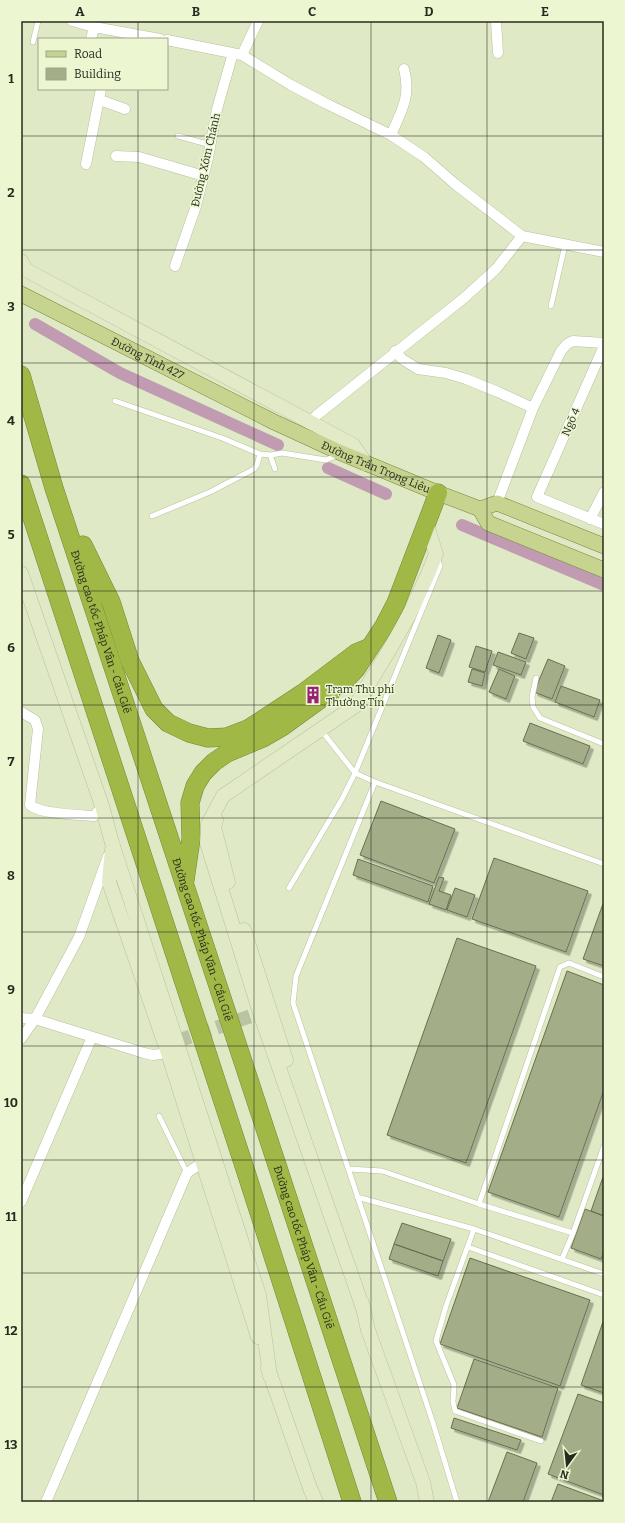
<svg xmlns="http://www.w3.org/2000/svg" width="625" height="1523" viewBox="0 0 625 1523" font-family="Bitter,serif">
	<style>
		.lines { fill: none; stroke-linecap: round; stroke-linejoin: round }
		.canal { stroke: #c09bb1; stroke-width: 12 }
		.building { fill: #a3ad88; stroke: #67704f; filter: url(#shadow) }
		.secondary-tunnel { stroke: #bac3a3; stroke-width: 14; stroke-dasharray: 14 7; stroke-linecap: butt }
		.lane-casing { stroke: #b8c29e; stroke-width: 6 }
		.street-casing { stroke: #b8c29e; stroke-width: 11 }
		.secondary-casing { stroke: #b8c29e; stroke-width: 15 }
		.primary-casing { stroke: #768738; stroke-width: 16 }
		.highway-casing { stroke: #768738; stroke-width: 19 }
		.lane { stroke: #fff; stroke-width: 5 }
		.street { stroke: #fff; stroke-width: 10 }
		.secondary { stroke: #e2eac8; stroke-width: 14 }
		.primary { stroke: #c6d490; stroke-width: 15 }
		.highway { stroke: #a0b846; stroke-width: 18 }
		.grid { fill: none; stroke: #272b1d; stroke-width: 1; stroke-opacity: 0.55 }
		.labels { text-anchor: middle; dominant-baseline: central; stroke-width: 3; stroke-linejoin: round; paint-order: stroke }
		.street-label { font-size: 11px; fill: #272b1d; stroke: #ecf7d2 }
		.poi-label { font-size: 11px; fill: #272b1d; stroke: #ecf7d2; text-anchor: start }
		.neatline { fill: none; stroke: #272b1d; stroke-width: 1.5 }
		.grid-label { font-size: 13px; text-anchor: middle; font-weight: bold; fill: #272b1d }
	</style>
	<defs>
		<filter id="shadow"><feDropShadow dx="3.5" dy="3.5" stdDeviation="0" flood-color="#0004"/></filter>
	</defs>
	<rect width="100%" height="100%" fill="#dfe9c5"/>
	<g class="lines">
		<!-- canal -->
		<path class="canal" d="M35 324 120 373 278 445
			M328 468 386 494
			M462 525 604 585"/>
	</g>
	<!-- building -->
	<path class="building" d="M519 633 534 638 526 659 511 653Z
		M438 635 451 640 439 673 426 668Z
		M476 646 492 651 485 672 469 667Z
		M498 652 526 662 521 675 493 665Z
		M548 659 565 666 552 699 534 692Z
		M472 669 485 673 482 686 468 682Z
		M499 669 515 676 506 699 489 692Z
		M561 686 600 700 594 717 555 702Z
		M530 723 590 746 583 764 523 741Z
		M381 801 455 829 434 883 360 855Z
		M494 858 588 891 566 952 472 919Z
		M358 859 433 886 428 902 353 875Z
		M439 877 444 878 439 891 451 895 446 910 429 904Z
		M455 888 475 895 467 917 447 910Z
		M604 901V966L583 959Z
		M457 938 536 966 466 1163 387 1135Z
		M567 971 604 985V1090L559 1217 488 1192Z
		M603 1177H604V1216L591 1211Z
		M585 1209 604 1216V1252L601 1259 571 1248Z
		M402 1223 451 1239 443 1261 394 1244Z
		M394 1244 443 1261 438 1276 389 1259Z
		M470 1258 590 1300 560 1386 440 1344Z
		M604 1319V1393L581 1385Z
		M474 1359 558 1388 542 1437 457 1408Z
		M578 1394 604 1403V1495L548 1474Z
		M454 1418 521 1440 517 1450 451 1428Z
		M507 1452 537 1463 523 1502H488Z
		M558 1484 604 1501V1502H551Z"/>
	<g class="lines">
		<!-- secondary-tunnel -->
		<path class="secondary-tunnel" d="M177 1041 260 1013"/>
		<!-- lane casing -->
		<g class="lane-casing">
			<path id="lane" d="M33 42 38 21
				M178 136 211 145
				M551 306 565 245
				M115 401 222 438 260 454 271 455 282 453 326 460 333 457 337 454
				M270 455 275 469
				M152 516 210 492 254 469 257 465 260 454
				M536 678 532 697 533 707 540 718 604 744
				M321 730 355 773 375 782
				M289 888 342 799 355 773 440 566 437 558
				M159 1116 187 1173
				M349 1169 382 1171 479 1204 573 1233
				M357 1197 474 1229 604 1274
				M479 1204 560 967 569 963 604 977
				M474 1229 446 1306 436 1341 454 1385 453 1402 455 1411 541 1441
				M468 1247 604 1295
				M562 1259 573 1233 604 1146
				M457 1502 433 1423 293 1003 296 976 375 782 604 864"/>
		</g>
		<!-- street casing -->
		<g class="street-casing">
			<path id="street" d="M72 21 94 27 160 39
				M496 21 498 53
				M91 39 94 27
				M167 40 242 55 291 85 327 104 391 135 424 157 455 184 522 236 604 252
				M242 55 258 21
				M100 100 125 109
				M391 135C402 110 411 96 404 69
				M116 156 139 157 204 176
				M86 164 101 89
				M175 266 196 206 208 158 217 109 233 53
				M604 346 537 497 604 524
				M395 351 402 359 418 369 446 373 466 379 498 392 533 408
				M314 424V418L317 415 464 298 496 269 522 236
				M497 503 533 408 561 351 567 344 573 341 604 343
				M590 519 604 492
				M21 712 35 720 38 729 30 805C40 814 79 815 94 816L102 806
				M21 1018 35 1019 144 1053 153 1055 168 1053
				M21 1039 35 1019 79 937 108 856
				M21 1202 92 1037
				M46 1502 187 1173 203 1162"/>
		</g>
		<!-- secondary casing -->
		<g class="secondary-casing">
			<path id="secondary" d="M21 261 26 270 353 445 366 464
				M21 573 102 806 112 843 259 1295 270 1376
				M216 820 214 827 228 882
				M112 850 109 882 168 1053 258 1337
				M244 930 286 1060
				M362 1303 368 1330 423 1482 427 1502
				M364 1311 260 1013 207 843 208 824 223 796 355 706 390 649 409 615 428 574 436 554 426 523
				M268 1368 310 1488 316 1502"/>
		</g>
		<!-- primary casing -->
		<g class="primary-casing">
			<g id="primary">
				<path id="s1" d="M21 294 274 422 339 452 438 493 480 509 497 503 604 546"/>
				<path d="M480 509 488 523 604 570"/>
			</g>
		</g>
		<!-- highway casing -->
		<g class="highway-casing">
			<g id="highway">
				<path id="s2" d="M21 375 54 488 388 1502"/>
				<path d="M21 484 246 1172 352 1502"/>
				<path d="M83 545 111 602 130 661 154 709 168 723 189 733 208 738 227 737 248 729 303 693 356 653 368 648"/>
				<path d="M185 880 191 839 190 803 195 786 203 773 214 762 227 753 263 738 282 727 344 682 356 669 384 626 396 603 438 493"/>
			</g>
		</g>
		<!-- lane -->
		<use href="#lane" class="lane"/>
		<!-- street -->
		<use href="#street" class="street"/>
		<!-- secondary -->
		<use href="#secondary" class="secondary"/>
		<!-- primary -->
		<use href="#primary" class="primary"/>
		<!-- highway -->
		<use href="#highway" class="highway"/>
	</g>
	<!-- grid -->
	<path class="grid" d="M138 21V39M254 21V1502M371 21V1502M487 21V1502M138 89V1502M21 136H604M21 250H604M21 363H604M21 477H604M21 591H604M21 705H604M21 818H604M21 932H604M21 1046H604M21 1160H604M21 1273H604M21 1387H604"/>
	<!-- icons -->
	<defs>
		<g id="building-bare" transform="scale(1.38)"><path d="M-4-6H4V6H1V3H-1V6H-4ZM-2.5-4.3h1.7v1.8h-1.7ZM.8-4.3h1.7v1.8H.8ZM-2.5-1h1.7V.8h-1.7ZM.8-1h1.7V.8H.8Z" fill="#9a1f77" stroke="#ecf7d2" stroke-width="2.5" paint-order="stroke"/></g>
	</defs>
	<g fill-rule="evenodd">
		<use href="#building-bare" x="313" y="695"/>
	</g>
	<g class="labels">
		<!-- street labels -->
		<g class="street-label">
			<text transform="translate(206 160) rotate(-77)">Đường Xóm Chánh</text>
			<text stroke="none"><textPath href="#s1" startOffset="142">Đường Tỉnh 427</textPath></text>
			<text transform="translate(571 422) rotate(-66)">Ngõ 4</text>
			<text stroke="none"><textPath href="#s1" startOffset="395">Đường Trần Trọng Liêu</textPath></text>
			<text stroke="none"><textPath href="#s2" startOffset="269">Đường cao tốc Pháp Vân - Cầu Giẽ</textPath></text>
			<text stroke="none"><textPath href="#s2" startOffset="593">Đường cao tốc Pháp Vân - Cầu Giẽ</textPath></text>
			<text stroke="none"><textPath href="#s2" startOffset="917">Đường cao tốc Pháp Vân - Cầu Giẽ</textPath></text>
		</g>
		<!-- poi labels -->
		<g class="poi-label">
			<text x="326" y="689">Trạm Thu phí<tspan x="326" dy="13">Thường Tín</tspan></text>
		</g>
	</g>
	<!-- border -->
	<rect width="625" height="1523" fill="none" stroke="#ecf7d2" stroke-width="44"/>
	<!-- legend -->
	<rect x="38" y="38" width="130" height="52" fill="#ecf7d2" stroke="#9da58a"/>
	<rect x="46" y="51" width="20" height="6" fill="#c6d490" stroke="#9da58a"/>
	<text x="74" y="58" font-size="12" fill="#272b1d">Road</text>
	<rect x="46" y="68" width="20" height="12" fill="#a3ad88" stroke="#9da58a"/>
	<text x="74" y="78" font-size="12" fill="#272b1d">Building</text>
	<!-- north arrow -->
	<g transform="translate(567 1465) rotate(195)" stroke="#ecf7d2" stroke-width="3" paint-order="stroke">
	<path d="M0-3L7 15L0 10L-7 15Z" fill="#272b1d"/>
	<text y="-6" font-size="11" font-weight="bold" text-anchor="middle" fill="#272b1d">N</text>
	</g>
	<rect x="22" y="22" width="581" height="1479" class="neatline"/>
	<g class="grid-label">
		<text x="80" y="16">A</text>
		<text x="196" y="16">B</text>
		<text x="312" y="16">C</text>
		<text x="429" y="16">D</text>
		<text x="545" y="16">E</text>
		<text x="11" y="83">1</text>
		<text x="11" y="197">2</text>
		<text x="11" y="311">3</text>
		<text x="11" y="425">4</text>
		<text x="11" y="539">5</text>
		<text x="11" y="652">6</text>
		<text x="11" y="766">7</text>
		<text x="11" y="880">8</text>
		<text x="11" y="994">9</text>
		<text x="11" y="1107">10</text>
		<text x="11" y="1221">11</text>
		<text x="11" y="1335">12</text>
		<text x="11" y="1449">13</text>
	</g>
</svg>
